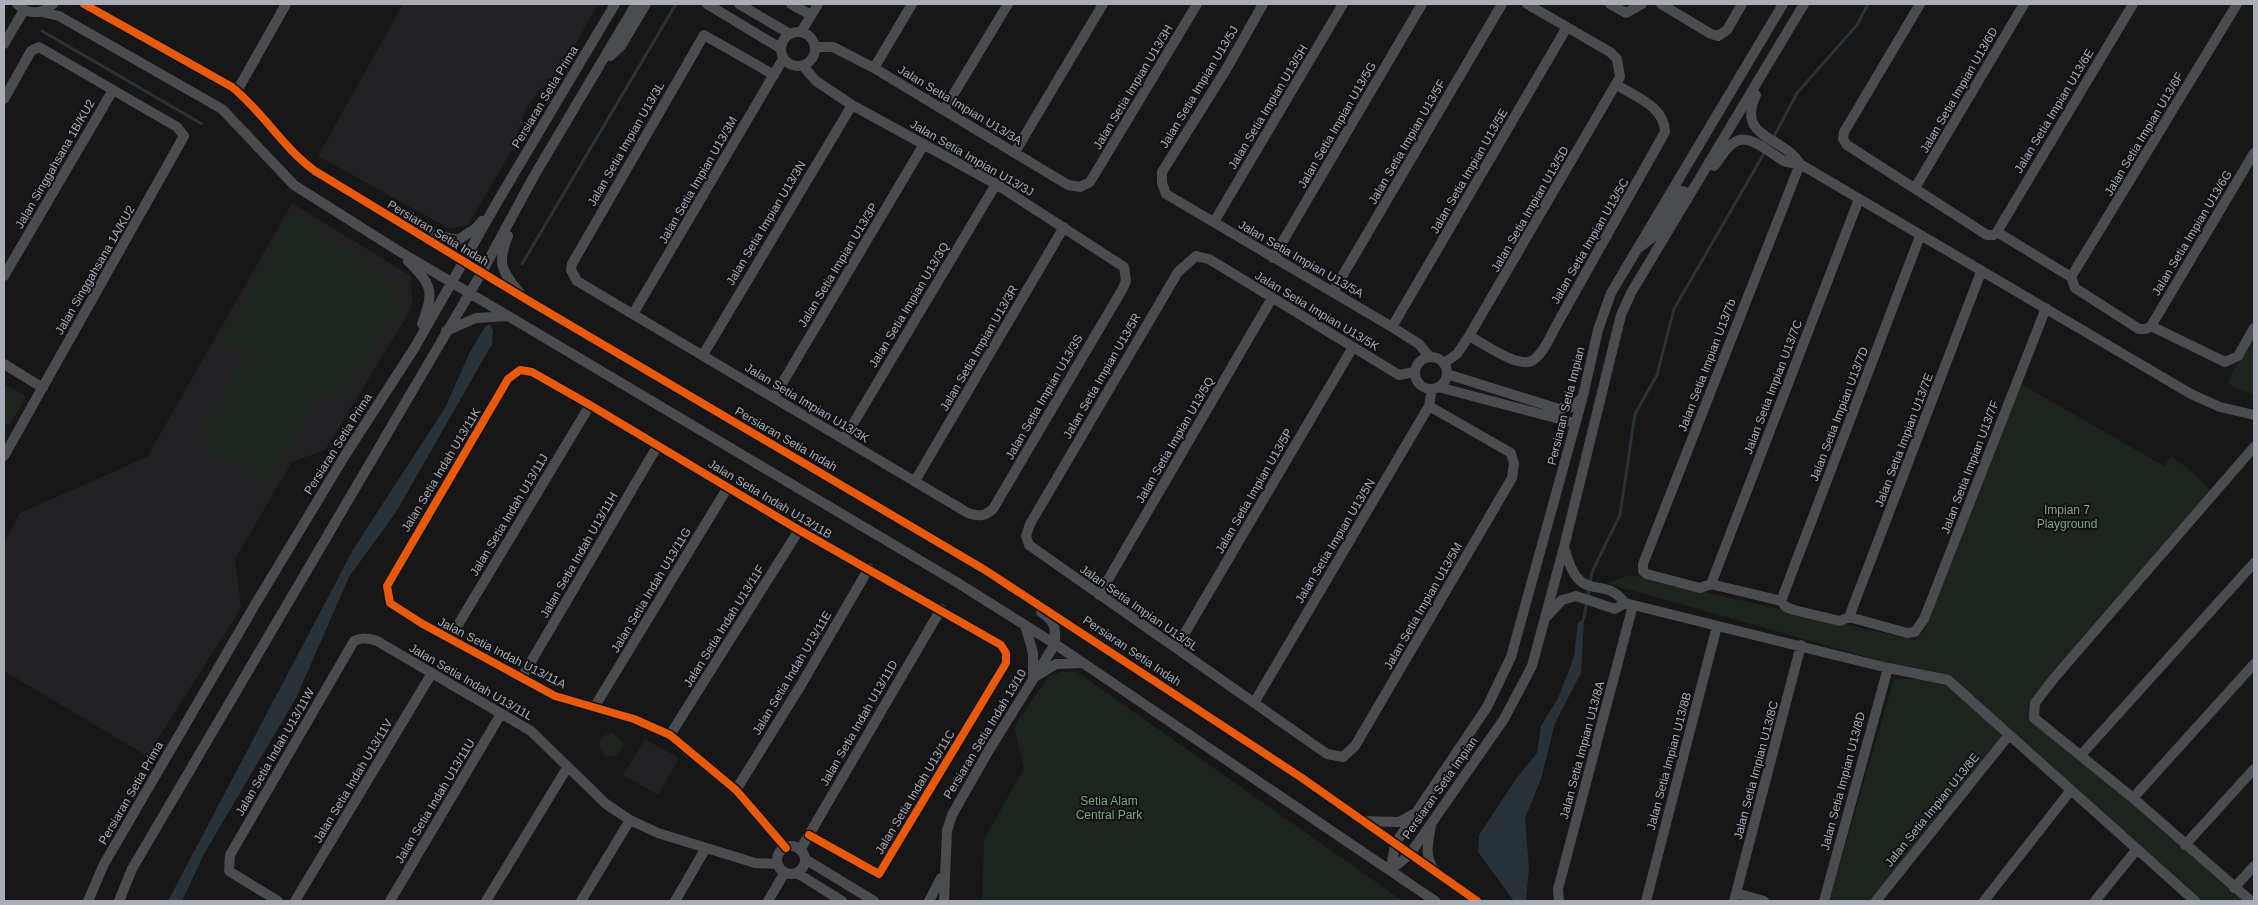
<svg xmlns="http://www.w3.org/2000/svg" width="2258" height="905" viewBox="0 0 2258 905" font-family="Helvetica,sans-serif">
	<style>
		.built { fill: #212123 }
		.green { fill: #1d241e }
		.water { fill: #2a3239 }
		.lines { fill: none; stroke-linecap: round; stroke-linejoin: round }
		.stream { stroke: #2a3239; stroke-width: 3 }
		.minor { stroke: #4b4c50; stroke-width: 10 }
		.cycleway-casing { stroke: #111113; stroke-width: 11 }
		.cycleway { stroke: #e8590c; stroke-width: 8 }
		.labels { text-anchor: middle; dominant-baseline: central; stroke-width: 4; stroke-linejoin: round; paint-order: stroke }
		.street-label { font-size: 12px; fill: #a8adb8; stroke: #111113 }
		.park-label { font-size: 12px; fill: #7fa381; stroke: #111113 }
	</style>
	<rect width="100%" height="100%" fill="#171717"/>
	<!-- built -->
	<path class="built" d="M403 4H598L556 78 539 90 527 107 519 127 517 142 468 225 450 229 318 156Z
		M292 203 411 276 412 308 325 450 292 462 235 559 241 608 147 756 4 671V543L20 513 147 457Z
		M645 739 679 758 658 795 623 775Z"/>
	<!-- green -->
	<path class="green" d="M293 211 397 289 401 308 346 394 320 398 266 485 211 451 201 428 246 356 220 341Z
		M2254 341V394L2238 390 2228 383 2234 369Z
		M4 384 26 396 11 423 4 426Z
		M2021 384 2164 466 2171 456 2191 471 2210 490 2035 703 2034 718 2251 901H2195L2009 735 1876 901H1829L1894 679H1945L1606 583 1631 575 1914 640 1921 635 1925 629Z
		M1060 672H1077L1403 901H982L984 840 1024 768 1014 727 1048 677Z
		M612 732 625 744 617 756H604L599 743 602 737Z"/>
	<!-- water -->
	<path class="water" d="M490 324 493 331 492 344 396 512 349 577 296 698 205 852 182 901H168L354 548 445 408 470 352 485 327Z
		M1584 618 1581 673 1555 723 1541 779 1525 818 1529 869 1526 901H1514L1478 852 1479 835 1516 779 1537 753 1541 726 1558 698 1574 657 1578 623Z"/>
	<g class="lines">
		<!-- stream -->
		<path class="stream" d="M42 31 202 124
			M1773 138 1797 93 1857 25 1868 4
			M522 264 676 4
			M1584 618 1592 572 1620 515 1635 414 1657 375 1674 309 1766 150"/>
		<!-- minor -->
		<path class="minor" d="M17 4C28 15 41 15 53 4
			M84 4 232 87C263 112 283 148 315 171L524 298 985 570 1302 778 1477 901
			M707 4 780 48
			M739 4 790 34
			M791 4 811 15
			M1263 4 1227 68 1162 172V183L1166 194 1392 327 1419 344 1429 356
			M1610 4 1626 13 1642 4
			M1661 4 1711 34 1718 36 1727 30 1742 4
			M1920 4 1844 132 1843 139 1847 145 1987 235H1994L1997 232 2071 277 2075 288 2139 329H2146L2151 326 2225 362 2238 356 2254 328
			M42 12 59 16 222 109 294 185 397 250 958 583 1055 644 1435 901
			M781 49a17 17 0 1 1 34 0a17 17 0 1 1-34 0Z
			M801 32 818 4
			M4 44 24 10
			M815 47H833L874 68 1068 185 1080 187 1090 182 1197 4
			M610 56 621 46 646 4
			M874 68 912 4
			M774 75 704 35 572 264 571 270 577 281 968 513C979 517 985 516 993 509L1122 290 1126 281 1124 267 996 184 852 105 816 81 803 66
			M237 91 286 4
			M1756 95C1736 139 1782 135 1800 164
			M4 99 31 51 39 47 177 127 184 136 4 456
			M944 110 1008 4
			M1015 152 1103 4
			M1800 164 1643 564V571L1647 574 1700 588 1711 584 1719 586 1781 601 1786 607 1794 610 1840 621 1849 617 1907 633 1915 632 1924 619 2046 308
			M1714 166C1721 158 1725 148 1735 142 1749 132 1771 154 1784 161 1789 163 1794 163 1800 164L2191 394 2220 407 2254 415
			M1915 188 2024 4
			M1214 222 1343 4
			M1997 232 2133 4
			M424 233 458 240 475 229 482 221
			M508 236C497 263 501 270 519 292
			M1640 247 1654 236 1682 191 1687 193V200
			M1273 258 1422 4
			M408 261C433 286 434 291 422 324
			M4 276 113 90
			M2071 277 2237 4
			M1333 292 1502 4
			M633 314 783 59
			M2151 326 2254 153
			M1392 327 1567 27
			M446 331 476 318 508 316
			M1469 336C1483 343 1520 370 1533 360 1544 353 1551 335 1557 324L1665 132C1665 107 1636 97 1617 85
			M703 355 852 105
			M1415 373a16 16 0 1 1 32 0a16 16 0 1 1-32 0Z
			M1444 363 1457 354 1469 336 1620 77 1617 59 1610 52 1527 4
			M4 364 43 388
			M1415 372 1399 375 1209 259 1196 256 1178 272 1030 524 1026 536 1029 545 1327 754 1343 757 1355 746 1512 478 1514 464 1511 453 1429 406
			M1447 374 1559 409 1572 407 1582 398
			M1438 387 1575 423
			M774 397 924 144
			M844 439 996 184
			M915 481 1064 227
			M1565 550C1580 607 1603 573 1625 603L1888 668 1948 680 2195 901
			M1711 584 1859 199
			M1099 595 1272 298
			M1781 601 1920 236
			M1547 616 1562 600 1576 596 1615 609 1625 603
			M1849 617 1981 272
			M1025 625 1033 653V677
			M450 638 590 405
			M1176 648 1353 347
			M1038 675 1056 664 1080 663
			M522 677 658 445
			M1254 703 1419 423 1429 406 1432 389
			M595 706 728 487
			M670 735 799 530
			M2081 755 2254 563
			M736 790 801 685 869 568
			M2133 798 2254 664
			M1364 821 1399 822 1417 812
			M1431 826C1428 843 1424 855 1434 870
			M2185 845 2254 769
			M777 860a14 14 0 1 1 28 0a14 14 0 1 1-28 0Z
			M786 848 736 790 670 735 634 719 555 696 421 623 390 603 387 586 508 379 520 370 532 372 590 405 799 530 1001 645 1006 653V663L879 874 809 835
			M800 850 941 609
			M805 859 874 901
			M1391 870 1410 854 1504 719 1532 666 1564 547 1621 315 1631 293 1804 4
			M1391 870 1395 844 1487 707 1511 657 1583 396 1598 330 1611 293 1783 4
			M797 873 842 901
			M2234 888 2254 866
			M1736 893 1764 901
			M88 901 104 864 256 603 344 457 415 347 499 199 615 4
			M119 901 132 869 482 272 534 176 636 4
			M278 901 229 871 230 855 354 641C362 637 369 638 377 641L531 731 606 804 630 820 658 833 755 863 778 864
			M295 901 432 673
			M390 901 501 714
			M486 901 567 768
			M581 901 630 820
			M675 901 706 848
			M768 901 785 872
			M929 901 941 878
			M944 901 947 831 952 815 989 750 1055 644C1056 628 1055 621 1041 612
			M1559 901 1558 889 1633 605
			M1646 901 1717 626
			M1734 901 1801 645
			M1824 901 1888 668
			M1876 901 2009 735
			M1984 901 2071 790
			M2095 901 2137 849
			M2251 901 2133 798 2034 718 2035 703 2055 677 2254 447"/>
		<!-- cycleway casing -->
		<g class="cycleway-casing">
			<path id="cycleway" d="M84 4 232 87C263 112 283 148 315 171L524 298 985 570 1302 778 1477 901
				M786 848 736 790 670 735 634 719 555 696 421 623 390 603 387 586 508 379 520 370 532 372 590 405 799 530 1001 645 1006 653V663L879 874 809 835"/>
		</g>
		<!-- cycleway -->
		<use href="#cycleway" class="cycleway"/>
	</g>
	<g class="labels">
		<!-- street labels -->
		<g class="street-label">
			<text transform="translate(1133 87) rotate(-59)">Jalan Setia Impian U13/3H</text>
			<text transform="translate(1199 87) rotate(-59)">Jalan Setia Impian U13/5J</text>
			<text transform="translate(1959 90) rotate(-60)">Jalan Setia Impian U13/6D</text>
			<text transform="translate(545 97) rotate(-59)">Persiaran Setia Prima</text>
			<text transform="translate(960 105) rotate(31)">Jalan Setia Impian U13/3A</text>
			<text transform="translate(1268 107) rotate(-59)">Jalan Setia Impian U13/5H</text>
			<text transform="translate(2054 111) rotate(-59)">Jalan Setia Impian U13/6E</text>
			<text transform="translate(1337 125) rotate(-60)">Jalan Setia Impian U13/5G</text>
			<text transform="translate(2144 134) rotate(-59)">Jalan Setia Impian U13/6F</text>
			<text transform="translate(1407 142) rotate(-60)">Jalan Setia Impian U13/5F</text>
			<text transform="translate(626 144) rotate(-60)">Jalan Setia Impian U13/3L</text>
			<text transform="translate(972 158) rotate(30)">Jalan Setia Impian U13/3J</text>
			<text transform="translate(55 164) rotate(-60)">Jalan Singgahsana 1B/KU2</text>
			<text transform="translate(1469 171) rotate(-60)">Jalan Setia Impian U13/5E</text>
			<text transform="translate(698 180) rotate(-60)">Jalan Setia Impian U13/3M</text>
			<text transform="translate(1530 209) rotate(-60)">Jalan Setia Impian U13/5D</text>
			<text transform="translate(766 223) rotate(-59)">Jalan Setia Impian U13/3N</text>
			<text transform="translate(438 233) rotate(31)">Persiaran Setia Indah</text>
			<text transform="translate(2192 233) rotate(-59)">Jalan Setia Impian U13/6G</text>
			<text transform="translate(1590 241) rotate(-60)">Jalan Setia Impian U13/5C</text>
			<text transform="translate(1301 259) rotate(30)">Jalan Setia Impian U13/5A</text>
			<text transform="translate(838 265) rotate(-59)">Jalan Setia Impian U13/3P</text>
			<text transform="translate(95 270) rotate(-60)">Jalan Singgahsana 1A/KU2</text>
			<text transform="translate(909 305) rotate(-59)">Jalan Setia Impian U13/3Q</text>
			<text transform="translate(1317 311) rotate(31)">Jalan Setia Impian U13/5K</text>
			<text transform="translate(979 348) rotate(-60)">Jalan Setia Impian U13/3R</text>
			<text transform="translate(1707 365) rotate(-69)">Jalan Setia Impian U13/7b</text>
			<text transform="translate(1102 376) rotate(-60)">Jalan Setia Impian U13/5R</text>
			<text transform="translate(1773 387) rotate(-69)">Jalan Setia Impian U13/7C</text>
			<text transform="translate(1044 397) rotate(-60)">Jalan Setia Impian U13/3S</text>
			<text transform="translate(807 403) rotate(31)">Jalan Setia Impian U13/3K</text>
			<text transform="translate(1566 406) rotate(-76)">Persiaran Setia Impian</text>
			<text transform="translate(1839 414) rotate(-69)">Jalan Setia Impian U13/7D</text>
			<text transform="translate(786 439) rotate(30)">Persiaran Setia Indah</text>
			<text transform="translate(1175 440) rotate(-60)">Jalan Setia Impian U13/5Q</text>
			<text transform="translate(1904 440) rotate(-69)">Jalan Setia Impian U13/7E</text>
			<text transform="translate(338 444) rotate(-58)">Persiaran Setia Prima</text>
			<text transform="translate(1970 467) rotate(-69)">Jalan Setia Impian U13/7F</text>
			<text transform="translate(441 470) rotate(-59)">Jalan Setia Indah U13/11K</text>
			<text transform="translate(1254 491) rotate(-60)">Jalan Setia Impian U13/5P</text>
			<text transform="translate(770 499) rotate(31)">Jalan Setia Indah U13/11B</text>
			<text transform="translate(509 515) rotate(-59)">Jalan Setia Indah U13/11J</text>
			<text transform="translate(1335 541) rotate(-59)">Jalan Setia Impian U13/5N</text>
			<text transform="translate(579 555) rotate(-60)">Jalan Setia Indah U13/11H</text>
			<text transform="translate(651 590) rotate(-59)">Jalan Setia Indah U13/11G</text>
			<text transform="translate(1423 606) rotate(-60)">Jalan Setia Impian U13/5M</text>
			<text transform="translate(1139 608) rotate(35)">Jalan Setia Impian U13/5L</text>
			<text transform="translate(724 626) rotate(-58)">Jalan Setia Indah U13/11F</text>
			<text transform="translate(1132 651) rotate(34)">Persiaran Setia Indah</text>
			<text transform="translate(502 653) rotate(27)">Jalan Setia Indah U13/11A</text>
			<text transform="translate(792 673) rotate(-59)">Jalan Setia Indah U13/11E</text>
			<text transform="translate(471 682) rotate(30)">Jalan Setia Indah U13/11L</text>
			<text transform="translate(859 723) rotate(-60)">Jalan Setia Indah U13/11D</text>
			<text transform="translate(985 734) rotate(-59)">Persiaran Setia Indah 13/10</text>
			<text transform="translate(1582 750) rotate(-75)">Jalan Setia Impian U13/8A</text>
			<text transform="translate(275 752) rotate(-60)">Jalan Setia Indah U13/11W</text>
			<text transform="translate(1669 761) rotate(-75)">Jalan Setia Impian U13/8B</text>
			<text transform="translate(1756 770) rotate(-75)">Jalan Setia Impian U13/8C</text>
			<text transform="translate(353 781) rotate(-59)">Jalan Setia Indah U13/11V</text>
			<text transform="translate(1843 781) rotate(-75)">Jalan Setia Impian U13/8D</text>
			<text transform="translate(1440 788) rotate(-55)">Persiaran Setia Impian</text>
			<text transform="translate(915 792) rotate(-59)">Jalan Setia Indah U13/11C</text>
			<text transform="translate(131 793) rotate(-60)">Persiaran Setia Prima</text>
			<text transform="translate(435 801) rotate(-59)">Jalan Setia Indah U13/11U</text>
			<text transform="translate(1932 810) rotate(-51)">Jalan Setia Impian U13/8E</text>
		</g>
		<!-- park labels -->
		<g class="park-label">
			<text x="2067" y="510">Impian 7<tspan x="2067" dy="14">Playground</tspan></text>
			<text x="1109" y="801">Setia Alam<tspan x="1109" dy="14">Central Park</tspan></text>
		</g>
	</g>
	<!-- border -->
	<rect width="2258" height="905" fill="none" stroke="#a8adb8" stroke-width="10"/>
</svg>
